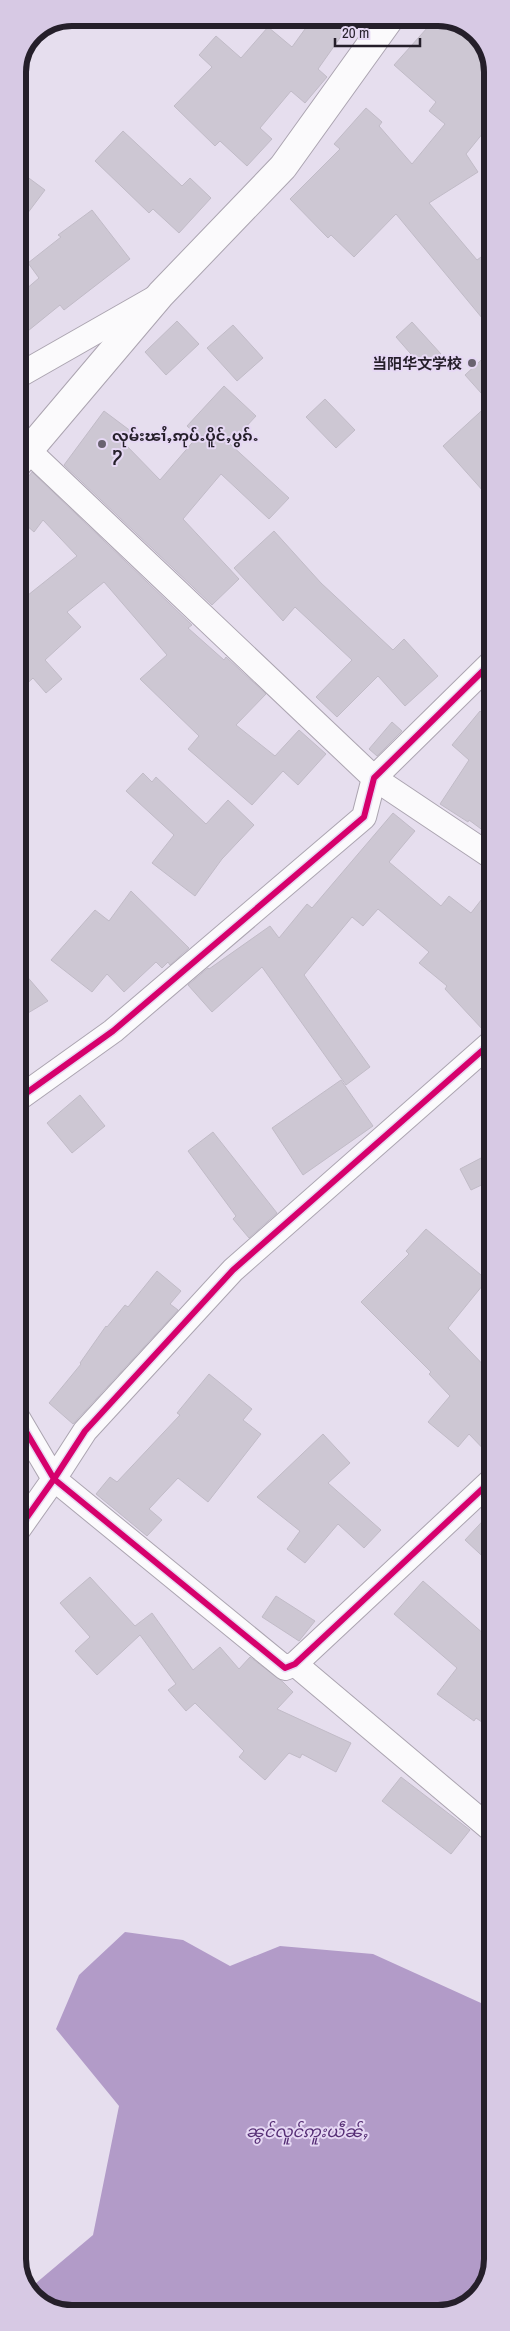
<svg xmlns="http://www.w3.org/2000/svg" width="510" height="2331" viewBox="0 0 510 2331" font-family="'Archivo Narrow','Noto Sans SC','Noto Sans Myanmar',sans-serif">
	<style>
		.water { fill: #b29bc8 }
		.building { fill: #cdc7d3; stroke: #c1bbc7 }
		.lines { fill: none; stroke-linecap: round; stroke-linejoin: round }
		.street-casing { stroke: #aba4b0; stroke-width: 26 }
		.secondary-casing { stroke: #aba4b0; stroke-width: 30 }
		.street { stroke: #fbfafc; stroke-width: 24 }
		.secondary { stroke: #fbfafc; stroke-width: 28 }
		.cycleway-casing { stroke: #e6d8f4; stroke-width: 9 }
		.cycleway { stroke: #d6006c; stroke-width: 6 }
		.poi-dot { fill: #69626f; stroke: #e6d8f4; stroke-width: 2 }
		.labels { text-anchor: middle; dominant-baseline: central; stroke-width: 4; stroke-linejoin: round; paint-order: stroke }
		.poi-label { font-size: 15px; font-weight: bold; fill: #251f2a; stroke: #e6d8f4; text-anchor: end }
		.water-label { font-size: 16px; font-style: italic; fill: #562e75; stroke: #e6d8f4 }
		.rim { fill: none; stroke: #251f2a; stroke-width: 6 }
	</style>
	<rect width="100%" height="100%" fill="#e6deee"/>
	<!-- water -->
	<path class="water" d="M125 1932 183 1940 230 1966 280 1946 373 1954 492 2008V2259L479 2295 445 2313H65L34 2298 29 2289 93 2235 119 2106 56 2029 79 1975Z"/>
	<!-- building -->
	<path class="building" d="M313 18H354L318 69 327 77 305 103 291 91 260 128 272 139 247 166 220 141 215 146 174 106 212 67 199 55 216 36 241 58 268 27 292 47Z
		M436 18H445L476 33 492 65V122L466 154 478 172 429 203 477 260 492 249V330L396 214 354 257 331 235 328 238 290 199 340 149 334 144 366 108 382 122 379 126 412 164 445 124 429 111 436 102 394 65Z
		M123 131 182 186 190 178 211 198 179 233 153 209 149 213 95 161Z
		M18 170 45 190 18 226Z
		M92 210 130 259 64 310 60 305 18 339V296L39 278 28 263 61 237 58 235Z
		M177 321 199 344 166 375 145 352Z
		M412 322 441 354 424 369 396 337Z
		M233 325 263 358 237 381 207 348Z
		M492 350V501L443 446 490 403 465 375Z
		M224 386 256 416 230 444 289 498 269 519 221 474 183 519 239 579 212 605 64 465 104 411 132 432 124 443 160 480 198 436 187 426Z
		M325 399 355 430 336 448 306 417Z
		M32 472 192 625 188 628 224 660 226 657 266 694 236 725 275 756 299 730 326 754 298 785 283 771 252 805 188 749 199 736 140 679 167 655 104 582 67 612 81 627 45 660 62 679 46 693 33 678 18 692V603L77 556 43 520 34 532 18 518V490Z
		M274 531 321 583 393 650 404 639 438 676 405 706 378 676 337 717 316 697 352 660 295 607 283 621 234 568Z
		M480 711 492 722V837L469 820 468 822 440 804 469 760 452 745Z
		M392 722 402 731 377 756 369 749Z
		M143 773 152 782 156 777 206 824 228 800 254 825 222 859 195 896 152 863 174 835 126 791Z
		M393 813 415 831 389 862 441 906 449 896 471 913 492 886V1029L484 1031 445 989 447 986 419 963 429 952 378 909 363 926 352 917 304 975 370 1067 346 1085 262 967 212 1012 188 985 208 968 209 969 270 926 279 938 307 904 312 908Z
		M131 891 189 948 170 965 168 962 162 968 156 962 124 992 107 974 92 992 51 960 95 910 109 921Z
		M18 966 48 1001 18 1019Z
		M341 1080 373 1126 303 1175 272 1128Z
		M80 1095 105 1126 72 1153 47 1123Z
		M213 1132 277 1213 249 1238 233 1219 236 1216 188 1151Z
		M483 1157 492 1180 471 1190 460 1169Z
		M426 1229 487 1280 448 1328 492 1374V1458L469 1434 458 1447 428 1422 450 1396 429 1374 431 1372 361 1302 409 1254 406 1251Z
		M157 1271 181 1291 170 1304 178 1310 73 1424 49 1403 81 1364 80 1363 106 1326 107 1327 125 1305 128 1307Z
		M209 1374 252 1409 243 1420 261 1434 208 1502 178 1478 149 1509 162 1520 147 1536 96 1494 110 1477 117 1482 180 1415 177 1413Z
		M323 1434 350 1463 328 1483 381 1530 364 1548 338 1524 305 1563 287 1549 300 1531 257 1497Z
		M492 1511V1565L465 1540Z
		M90 1577 135 1626 152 1613 193 1670 220 1647 239 1669 250 1657 283 1682 293 1692 277 1709 351 1743 336 1772 302 1754 300 1758 289 1753 265 1780 239 1757 244 1751 195 1703 186 1711 168 1690 176 1684 140 1635 97 1675 75 1651 90 1637 60 1603Z
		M423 1581 492 1641V1729L476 1718 474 1721 437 1694 457 1668 394 1614Z
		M276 1596 315 1621 299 1641 262 1617Z
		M401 1777 470 1830 451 1854 382 1801Z"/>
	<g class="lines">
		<!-- street casing -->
		<g class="street-casing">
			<path id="street" d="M18 376 153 299
				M18 442 28 450 374 778 492 857
				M18 1099 113 1031 364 817 374 778 492 662
				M18 1418 54 1479 285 1668 295 1664 492 1480
				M18 1530 54 1479 85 1431 233 1270 492 1042
				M295 1664 492 1830"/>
		</g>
		<!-- secondary casing -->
		<g class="secondary-casing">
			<path id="secondary" d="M18 463 161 294 283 167 390 18"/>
		</g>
		<!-- street -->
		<use href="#street" class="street"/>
		<!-- secondary -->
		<use href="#secondary" class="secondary"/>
		<!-- cycleway casing -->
		<g class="cycleway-casing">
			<path id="cycleway" d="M18 1099 113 1031 364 817 374 778 492 662
				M18 1418 54 1479 285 1668 295 1664 492 1480
				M18 1530 54 1479 85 1431 233 1270 492 1042"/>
		</g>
		<!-- cycleway -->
		<use href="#cycleway" class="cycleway"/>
	</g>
	<!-- markers -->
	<g class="poi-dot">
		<circle cx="472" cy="363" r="5"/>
		<circle cx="102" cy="444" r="5"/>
	</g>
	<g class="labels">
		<!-- poi labels -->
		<g class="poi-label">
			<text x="462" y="363">当阳华文学校</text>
			<text x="112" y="435" text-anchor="start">လုမ်းၽၢႆႇဢုပ်ႉပိူင်ႇပွၵ်ႉ<tspan x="112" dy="17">႒</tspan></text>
		</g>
		<!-- water labels -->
		<g class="water-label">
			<text x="307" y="2131">ၼွင်လူင်ဢူးယဵၼ်ႇ</text>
		</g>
	</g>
	<!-- crop -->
	<path d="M0 0H510V2331H0ZM72 26H438A46 46 0 0 1 484 72V2259A46 46 0 0 1 438 2305H72A46 46 0 0 1 26 2259V72A46 46 0 0 1 72 26Z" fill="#d7c9e4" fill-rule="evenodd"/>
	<path class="rim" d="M72 26H438A46 46 0 0 1 484 72V2259A46 46 0 0 1 438 2305H72A46 46 0 0 1 26 2259V72A46 46 0 0 1 72 26Z"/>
	<!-- scale -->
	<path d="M335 38v8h85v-8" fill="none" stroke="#251f2a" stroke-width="2.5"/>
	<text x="342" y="38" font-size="15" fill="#251f2a" stroke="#e6d8f4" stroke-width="4" paint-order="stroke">20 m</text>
</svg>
